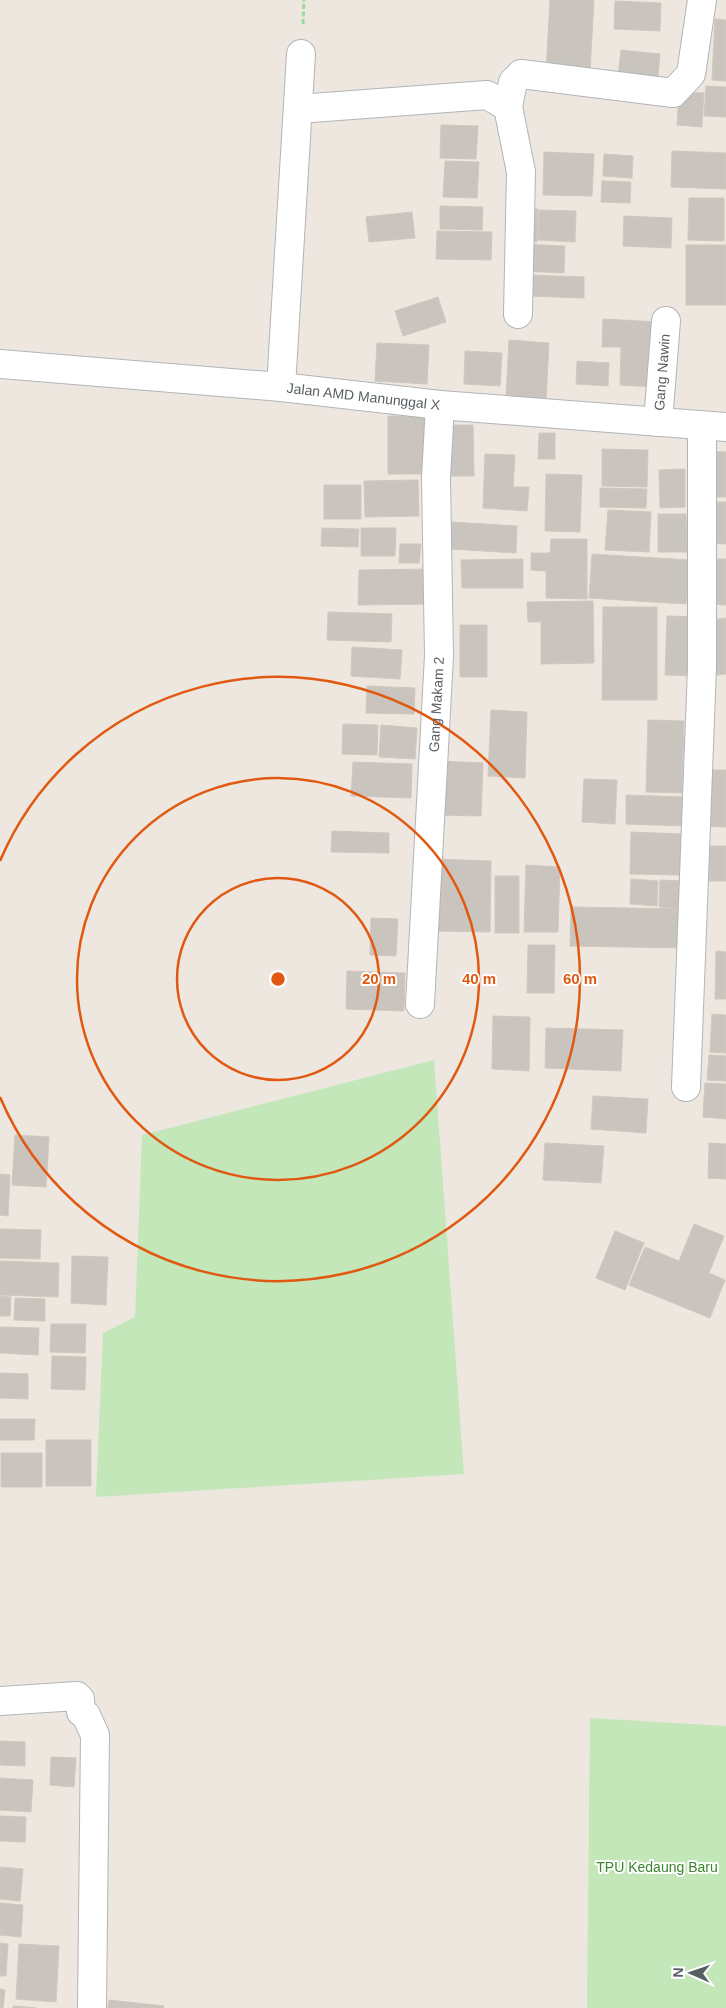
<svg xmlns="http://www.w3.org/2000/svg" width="726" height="2008" viewBox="0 0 726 2008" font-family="Arial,sans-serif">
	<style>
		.green { fill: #c3e7b9 }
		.building { fill: #cac4be; stroke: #d2c7bd }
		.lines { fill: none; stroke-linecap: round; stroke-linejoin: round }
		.street-casing { stroke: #b1b5b9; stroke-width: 30 }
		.path { stroke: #9bda9f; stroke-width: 3; stroke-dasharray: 5 2.5; stroke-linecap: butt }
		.street { stroke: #fff; stroke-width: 28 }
		.ring { fill: none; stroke: #e15910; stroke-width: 2.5 }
		.labels { text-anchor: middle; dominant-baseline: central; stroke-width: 4; stroke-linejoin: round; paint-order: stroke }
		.street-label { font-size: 14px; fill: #585f62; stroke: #fff }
		.park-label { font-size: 14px; fill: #3b852e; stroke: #fff }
		.centre { fill: #e15910; stroke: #fff; stroke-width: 2.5 }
		.ring-label { font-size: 15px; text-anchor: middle; font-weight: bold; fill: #e15910; stroke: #fff; stroke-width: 4; stroke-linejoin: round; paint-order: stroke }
	</style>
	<rect width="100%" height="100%" fill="#ede7df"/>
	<!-- green -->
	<path class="green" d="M434 1060 464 1474 96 1497 103 1333 135 1317 142 1135Z
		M590 1718 726 1726V2008H587Z"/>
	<!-- building -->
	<path class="building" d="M550 0H594L590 73 546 70Z
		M615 1 661 3 660 31 614 29Z
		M715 19 726 20V81L712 80Z
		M621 50 660 54 657 88 617 85Z
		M706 86 726 87V117L704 116Z
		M679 92 704 93 702 127 677 125Z
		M441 125 478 126 476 159 440 158Z
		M672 151 726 153V189L671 187Z
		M544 152 594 154 592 196 543 195Z
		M604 154 633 156 632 178 603 176Z
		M445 161 479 162 477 198 443 197Z
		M602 181 631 182 630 203 601 202Z
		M689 198H724V241L688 240Z
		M440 206 483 207 482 230 440 229Z
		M524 209H538L537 242H523Z
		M539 210 576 211 575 242 538 240Z
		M412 212 415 238 369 242 366 217Z
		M624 216 672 218 671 248 623 246Z
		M437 231 492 232 491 260 436 259Z
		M524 244 565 246 564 273 523 271Z
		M686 245H726V305H686Z
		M529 275 584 277V298L528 296Z
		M438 297 446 322 403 336 395 311Z
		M603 319 659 322 655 387 620 385 621 347H602Z
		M509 340 549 343 546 400 506 397Z
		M377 343 429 345 427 384 375 381Z
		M465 351 502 353 500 386 464 384Z
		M577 361 609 363 608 386 576 384Z
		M388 416H425V474H388Z
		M445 425H473L474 476H445Z
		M539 433H555V459H538Z
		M602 449 648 450 647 487 602 486Z
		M710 451 726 452V497H708Z
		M485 454 515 455 513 487H529L527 511 483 508Z
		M685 469V507L660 508 659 470Z
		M546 474 582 475 580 532 545 531Z
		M418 480 419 516 365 517 364 481Z
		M324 485H361V519H324Z
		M600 488 647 489 646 508 600 507Z
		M709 502H726V544L707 543Z
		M608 510 651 512 649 552 605 550Z
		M658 514H686L687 552H658Z
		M452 522 517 526 516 553 450 549Z
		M322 528 359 529 358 547 321 546Z
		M361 528H396L395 556H361Z
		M551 539H587V599L546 598V571L531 570V553H550Z
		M400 544H421L419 563H399Z
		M592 554 689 560 686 604 589 598Z
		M523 559V588H462L461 560Z
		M711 559H726V605L709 604Z
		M431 569V604L358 605 359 570Z
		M593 601 594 663 541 664V622H528L527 602Z
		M603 607H657V700H602Z
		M328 612 392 614 391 642 327 640Z
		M667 616 698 617 697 676 665 675Z
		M726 618V674L709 676 704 621Z
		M460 625H487V677H460Z
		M352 647 402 650 400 679 351 676Z
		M367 686 415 688 414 714 366 713Z
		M491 710 527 712 525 778 488 776Z
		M648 720 684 721 682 793 646 792Z
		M343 724 378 725 377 755 342 754Z
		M381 725 417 728 415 759 379 757Z
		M439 761 483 763 481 816 438 815Z
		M353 762 412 764 411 798 351 796Z
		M702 770H726V827L701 826Z
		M584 779 617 780 615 824 582 822Z
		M626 795 684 797V826L626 824Z
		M332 831 389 833V853L331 852Z
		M631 832 682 834 680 875 630 874Z
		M710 846H726V881H709Z
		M436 859 491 861 490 932 434 931Z
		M526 865 560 867 558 932H524Z
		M495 876H519V933H495Z
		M631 879 658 881 657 906 630 904Z
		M660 880 684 881 683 909 659 907Z
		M571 907 686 909V948L570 946Z
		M371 918 398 919 396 956 370 955Z
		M528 945H555L554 993H527Z
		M716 951 726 952V999H715Z
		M347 971 405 973 404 1011 346 1009Z
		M712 1014 726 1015V1053L710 1052Z
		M493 1016 530 1017 529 1071 492 1069Z
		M546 1028 623 1030 621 1071 545 1068Z
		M709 1055 726 1056V1081L707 1080Z
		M705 1083 726 1084V1119L703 1117Z
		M593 1096 648 1099 646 1133 591 1129Z
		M15 1135 49 1137 46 1187 12 1185Z
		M545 1143 604 1146 601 1183 543 1180Z
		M709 1143 726 1144V1179L708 1178Z
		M0 1174 10 1175 8 1216 0 1215Z
		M694 1224 724 1236 709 1273 725 1280 710 1318 629 1285 645 1247 679 1261Z
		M0 1229 41 1230 40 1259 0 1258Z
		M615 1231 644 1243 625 1290 596 1278Z
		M72 1256 108 1257 106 1305 71 1303Z
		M0 1261 59 1263 58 1297 0 1295Z
		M0 1296 11 1297 10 1316H0Z
		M15 1298 45 1299V1321L14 1320Z
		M51 1324H86L85 1353 50 1352Z
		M0 1327 39 1328 38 1355 0 1353Z
		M52 1356 86 1357 85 1390 51 1389Z
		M0 1373 28 1374V1399L0 1398Z
		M0 1419H35L34 1440H0Z
		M46 1440H91V1486H46Z
		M1 1453H42V1487H1Z
		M0 1741 25 1742V1766L0 1765Z
		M51 1757 76 1758 74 1787 50 1785Z
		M0 1778 33 1780 31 1812 0 1810Z
		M0 1816 26 1817 25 1842 0 1841Z
		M0 1867 23 1869 20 1901 0 1899Z
		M0 1903 23 1905 21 1937 0 1935Z
		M0 1943 8 1944 6 1976H0Z
		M19 1944 59 1946 56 2002 16 1999Z
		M0 1989 5 1990 3 2008H0Z
		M109 2000 164 2006 163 2008H108Z
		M13 2006 36 2008H13Z"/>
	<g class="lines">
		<!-- street casing -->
		<g class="street-casing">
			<g id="street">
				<path d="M508 107 513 82 521 74 673 93 691 74 702 0"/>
				<path d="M298 109 487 95 508 107 521 172 518 314"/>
				<path id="s1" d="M0 364 281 387 440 405 726 427"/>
				<path d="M281 387 301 54"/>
				<path id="s2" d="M658 422 666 321"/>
				<path id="s3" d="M420 1004 439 656 436 478 440 405"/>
				<path d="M686 1087 702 667V426"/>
				<path d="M0 1701 77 1696 80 1699 81 1712 86 1715 95 1735 92 2008"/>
			</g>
		</g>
		<!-- path -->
		<path class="path" d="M303 24 304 0"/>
		<!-- street -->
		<use href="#street" class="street"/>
	</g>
	<!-- distance rings -->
	<g class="ring">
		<circle cx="278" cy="979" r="101"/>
		<circle cx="278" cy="979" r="201"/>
		<path d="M0 861A302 302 0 1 1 0 1097"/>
	</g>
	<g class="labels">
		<!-- street labels -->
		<g class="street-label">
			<text stroke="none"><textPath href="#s2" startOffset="50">Gang Nawin</textPath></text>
			<text stroke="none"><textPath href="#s1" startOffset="365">Jalan AMD Manunggal X</textPath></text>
			<text stroke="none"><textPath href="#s3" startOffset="300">Gang Makam 2</textPath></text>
		</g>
		<!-- park labels -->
		<g class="park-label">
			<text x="657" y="1867">TPU Kedaung Baru</text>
		</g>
	</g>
	<circle cx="278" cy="979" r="8" class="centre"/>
	<g class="ring-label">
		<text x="379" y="984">20 m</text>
		<text x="479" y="984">40 m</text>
		<text x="580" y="984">60 m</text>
	</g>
	<!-- north arrow -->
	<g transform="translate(691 1973) rotate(272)" stroke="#ffffff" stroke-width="4" paint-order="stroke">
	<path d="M0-4L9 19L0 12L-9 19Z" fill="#585f62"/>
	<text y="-8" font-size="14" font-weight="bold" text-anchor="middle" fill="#585f62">N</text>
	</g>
</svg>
